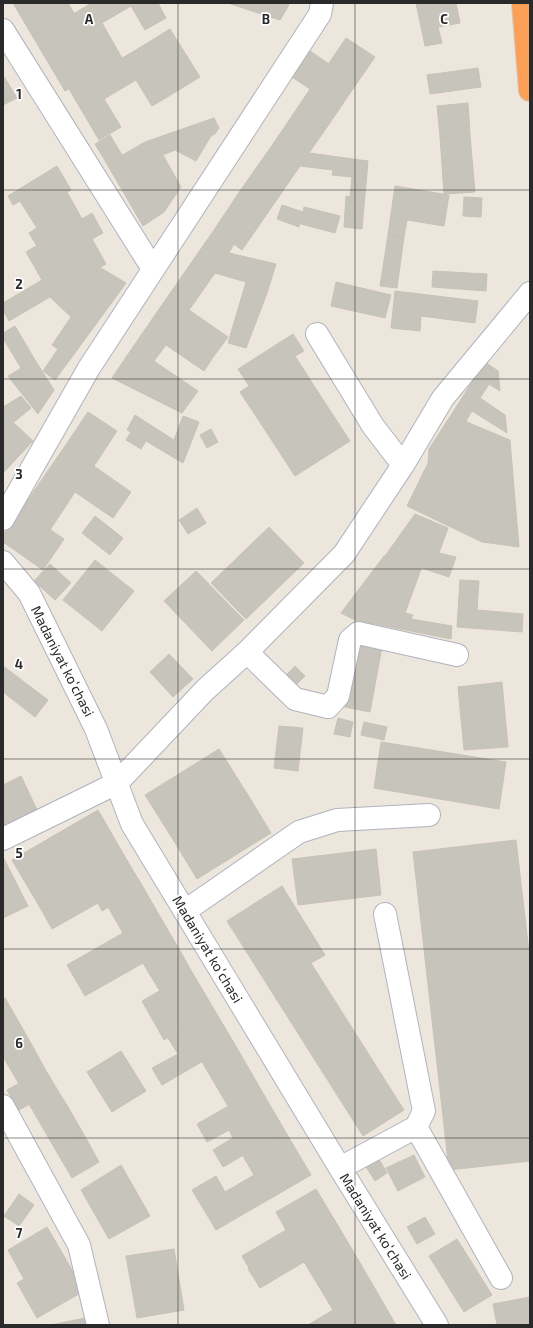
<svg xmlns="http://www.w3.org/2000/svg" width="533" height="1328" viewBox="0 0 533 1328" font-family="'Exo 2',sans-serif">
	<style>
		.building { fill: #c7c4bb; stroke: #c8c2b6 }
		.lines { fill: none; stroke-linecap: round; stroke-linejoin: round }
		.minor-casing { stroke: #b0b3be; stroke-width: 24 }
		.highway-casing { stroke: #c8c8c8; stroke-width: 24 }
		.minor { stroke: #fff; stroke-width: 22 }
		.highway { stroke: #fda057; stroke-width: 22 }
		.grid { fill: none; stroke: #2a2a2a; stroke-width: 1; stroke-opacity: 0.55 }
		.labels { text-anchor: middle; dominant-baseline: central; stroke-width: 3.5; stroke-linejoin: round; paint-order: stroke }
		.street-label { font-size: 14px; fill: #2a2a2a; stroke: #fff }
		.grid-label { font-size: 13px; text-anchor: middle; font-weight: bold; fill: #2a2a2a; stroke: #fff; stroke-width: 3.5; stroke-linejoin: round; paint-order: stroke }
	</style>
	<rect width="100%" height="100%" fill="#ece6dd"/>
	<!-- building -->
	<path class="building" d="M13 3H68L74 13 33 37Z
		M92 3H158L166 18 145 30 131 6 102 23 122 58 65 91 33 37Z
		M228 3H271L267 16Z
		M271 3H284L289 5 280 20 267 16Z
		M416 3H456L460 23 438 27 442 43 425 46Z
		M170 29 200 77 164 99 136 50Z
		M346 38 375 57 357 83 329 63Z
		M136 50 164 99 152 106 136 80 104 99 121 127 99 140 69 89Z
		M310 51 357 83 325 130 296 110 310 89 292 77Z
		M478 68 481 87 430 94 427 75Z
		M3 75 17 98 3 105Z
		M468 103 470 135 440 137 437 106Z
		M296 110 325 130 309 153 273 144Z
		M214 118 219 128 215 134 211 136 196 161 175 150 163 155 181 187 164 212 143 226 107 164 145 142Z
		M110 135 122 155 107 164 95 144Z
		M470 135 475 192 444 194 440 137Z
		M273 144 309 153 368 161 362 229 344 227 346 196 350 197 352 177 332 175 333 170 300 166 269 211 240 191Z
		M57 166 71 190 67 192 82 219 37 246 29 233 37 228 20 201 13 205 8 196Z
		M395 186 449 195 444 226 407 220 404 237 388 235Z
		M240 191 269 211 242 250 214 230Z
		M464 197 482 198 481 217 463 216Z
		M282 205 303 212 299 227 277 219Z
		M304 207 340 216 335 233 301 224Z
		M92 213 103 233 92 239 106 264 9 321 3 310V303L42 280 26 252Z
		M214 230 234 244 229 253 276 264 266 296 246 348 228 343 246 282 215 273 189 310 228 337 214 356 155 315Z
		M388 235 404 237 397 288 380 286Z
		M101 268 126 283 91 331 71 317 50 297Z
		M433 271 487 274 486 291 432 287Z
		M336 282 391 295 385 318 331 306Z
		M395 291 478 301 475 323 421 316 420 331 391 328Z
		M155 315 214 356 204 371 166 345 154 361 133 347Z
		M71 317 91 331 55 380 43 371 58 349 52 345Z
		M15 326 35 360 21 368 3 338V333Z
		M293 334 304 351 295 356 320 395 265 430 240 392 249 386 238 369Z
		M133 347 198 391 182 413 112 378Z
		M35 360 54 390 38 414 8 376Z
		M485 362 498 371 500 391 489 384 480 398 505 415 507 433 472 411 466 421 453 412Z
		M320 395 350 441 295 476 265 430Z
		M21 396 31 408 3 431V407Z
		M88 412 117 431 94 466 65 446Z
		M453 412 469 423 510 440 519 547 482 542 407 506 428 463 429 449Z
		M135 415 174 440 183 416 199 422 183 463 146 441 141 449 126 440 131 432 127 430Z
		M14 423 33 441 3 473V431Z
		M211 429 218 442 207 448 200 435Z
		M65 446 131 492 113 518 75 492 50 530 21 510Z
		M197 508 206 523 188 534 179 520Z
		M21 510 64 539 43 570 3 542V535Z
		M415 514 448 528 439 553 456 557 449 577 385 556Z
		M95 516 123 538 110 555 82 533Z
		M269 527 304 563 246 619 211 583Z
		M384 556 421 569 405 613 413 615 411 619 452 626 451 639 355 620 341 613Z
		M95 560 134 591 102 631 63 600Z
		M50 564 71 583 55 600 34 581Z
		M196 571 244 620 212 651 164 601Z
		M460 580 479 581 477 610 523 614 522 632 457 627Z
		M352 641 382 647 370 712 340 706Z
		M169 654 193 679 173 697 150 672Z
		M3 666 48 700 35 717 3 692Z
		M295 666 305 676 292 689 282 679Z
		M502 682 508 747 464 750 458 687Z
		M338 718 353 722 350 737 334 734Z
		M364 722 387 727 384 740 361 735Z
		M279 726 303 728 298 771 274 768Z
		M381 742 506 762 499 809 374 788Z
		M219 749 248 795 174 841 145 795Z
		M21 776 39 814 3 830V785Z
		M248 795 271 833 197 879 174 841Z
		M98 810 128 862 42 911 12 860Z
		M516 840 530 961V1161L449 1170 413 852Z
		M376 849 381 895 298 905 292 859Z
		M3 857 28 906 3 918Z
		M128 862 143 887 102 911 98 903 52 929 42 911Z
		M282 886 325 955 311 963 316 971 275 997 227 921Z
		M143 887 158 913 123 933 108 907Z
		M158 913 183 956 150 975 143 963 85 996 67 965Z
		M183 956 192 972 160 991 150 975Z
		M316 971 404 1110 363 1136 275 997Z
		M192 972 215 1011 164 1040 142 1001Z
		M5 998 32 1045 5 1060 3 1056V999Z
		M215 1011 234 1043 162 1085 152 1068 178 1054 168 1038Z
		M234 1043 260 1088 228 1106 202 1062Z
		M32 1045 45 1069 19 1084 5 1060Z
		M121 1051 146 1091 112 1112 87 1072Z
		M45 1069 57 1089 19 1110 7 1090Z
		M260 1088 285 1131 223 1167 213 1150 233 1138 229 1130 207 1142 197 1124Z
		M57 1089 68 1107 40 1123 29 1104Z
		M68 1107 83 1133 55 1149 40 1123Z
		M285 1131 311 1175 216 1230 192 1190 216 1176 225 1192 254 1175 243 1156Z
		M83 1133 99 1162 72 1178 55 1149Z
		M376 1154 387 1173 375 1181 363 1162Z
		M414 1155 425 1177 398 1191 386 1168Z
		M121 1165 150 1216 109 1239 81 1190Z
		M316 1189 334 1219 249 1268 242 1256 286 1230 276 1212Z
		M19 1194 34 1205 19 1226 4 1216Z
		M425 1217 435 1234 417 1244 407 1227Z
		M334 1219 359 1261 318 1285 304 1262 260 1288 248 1269Z
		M47 1227 64 1256 24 1279 8 1250Z
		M457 1239 492 1295 464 1312 429 1256Z
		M174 1249 184 1310 137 1318 126 1256Z
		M64 1256 84 1291 37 1318 17 1283Z
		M359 1261 374 1287 333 1310 318 1285Z
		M374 1287 396 1325H308L333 1310Z
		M530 1297V1325H497L493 1304Z
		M85 1318 87 1325H51Z"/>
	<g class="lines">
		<!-- minor casing -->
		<g class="minor-casing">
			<path id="minor" d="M3 30 153 269
				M317 334 373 426 403 465
				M3 519 89 368 320 14 322 3
				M3 562 29 593 96 729 132 824 340 1168 437 1325
				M247 652 295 699 328 707 338 696 350 640 358 633 457 655
				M3 839 117 783 205 690 247 652 344 554 403 465 443 398 530 293
				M185 911 299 832 337 820 429 815
				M3 1106 79 1245 98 1325
				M416 1127 501 1278
				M340 1168 416 1127 424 1111 385 914"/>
		</g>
		<!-- highway casing -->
		<g class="highway-casing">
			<path id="highway" d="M523 3 530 90"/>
		</g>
		<!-- minor -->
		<use href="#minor" class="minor"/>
		<!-- highway -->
		<use href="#highway" class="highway"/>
	</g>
	<!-- grid -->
	<path class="grid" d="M178 3V1325M355 3V1325M3 190H530M3 379H530M3 569H530M3 759H530M3 949H530M3 1138H530"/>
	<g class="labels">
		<!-- street labels -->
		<g class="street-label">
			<text transform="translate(63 661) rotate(63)">Madaniyat koʻchasi</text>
			<text transform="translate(208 949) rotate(59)">Madaniyat koʻchasi</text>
			<text transform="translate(376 1226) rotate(58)">Madaniyat koʻchasi</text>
		</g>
	</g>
	<g class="grid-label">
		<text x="89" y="24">A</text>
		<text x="266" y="24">B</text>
		<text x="444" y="24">C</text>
		<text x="19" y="99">1</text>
		<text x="19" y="289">2</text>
		<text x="19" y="479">3</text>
		<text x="19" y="669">4</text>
		<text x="19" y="858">5</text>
		<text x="19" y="1048">6</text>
		<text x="19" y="1238">7</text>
	</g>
	<!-- border -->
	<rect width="533" height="1328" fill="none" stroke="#2a2a2a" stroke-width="8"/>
</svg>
